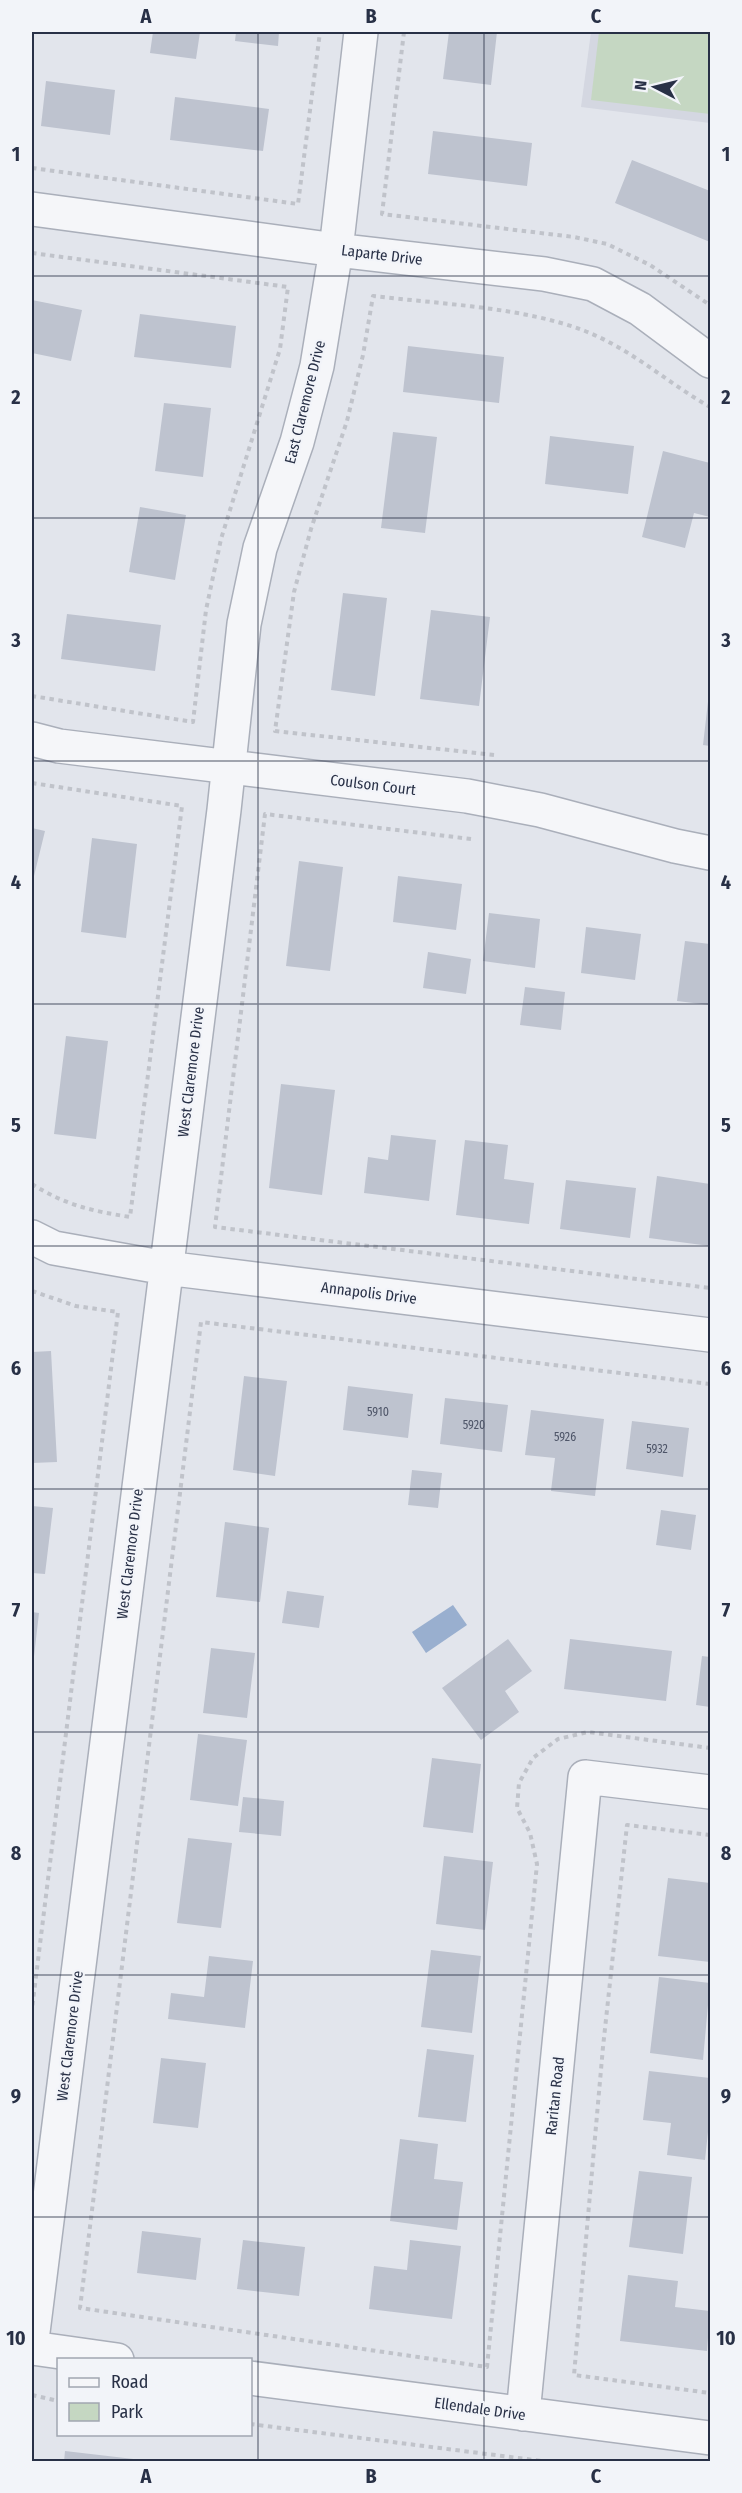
<svg xmlns="http://www.w3.org/2000/svg" width="742" height="2493" viewBox="0 0 742 2493" font-family="'Fira Sans Condensed',sans-serif">
	<style>
		.built { fill: #d4d7e1 }
		.green { fill: #c5d7c2 }
		.water { fill: #99afcf }
		.building { fill: #bec3cf }
		.lines { fill: none; stroke-linecap: round; stroke-linejoin: round }
		.minor-casing { stroke: #aaafba; stroke-width: 36 }
		.path { stroke: #c0c3ca; stroke-width: 4; stroke-dasharray: 4.5 4.5; stroke-linecap: butt }
		.minor { stroke: #f5f6f9; stroke-width: 33 }
		.grid { fill: none; stroke: #283046; stroke-width: 1.5; stroke-opacity: 0.55 }
		.labels { text-anchor: middle; dominant-baseline: central; stroke-width: 4.5; stroke-linejoin: round; paint-order: stroke }
		.number-label { font-size: 12px; fill: #4e5568 }
		.street-label { font-size: 15px; fill: #283046; stroke: #f2f4f9 }
		.neatline { fill: none; stroke: #283046; stroke-width: 2 }
		.grid-label { font-size: 20px; text-anchor: middle; font-weight: bold; fill: #283046 }
	</style>
	<rect width="100%" height="100%" fill="#e2e5ec"/>
	<!-- built -->
	<path class="built" d="M591 32H710V123L581 107Z"/>
	<!-- green -->
	<path class="green" d="M599 32H710V114L591 100Z"/>
	<!-- water -->
	<path class="water" d="M453 1605 467 1625 426 1653 412 1632Z"/>
	<!-- building -->
	<path class="building" d="M153 32H200L196 59 150 53Z
		M236 32H279L278 46 235 41Z
		M449 32H497L491 85 443 79Z
		M46 81 115 90 110 135 41 126Z
		M175 97 269 109 263 151 170 140Z
		M433 131 532 143 527 186 428 174Z
		M632 160 710 191V242L615 203Z
		M32 300 82 310 71 361 32 353Z
		M140 314 236 326 231 368 134 357Z
		M408 346 504 357 499 403 403 392Z
		M164 403 211 408 203 477 155 471Z
		M393 432 437 437 425 533 381 528Z
		M550 436 634 446 628 494 545 484Z
		M663 451 710 463V517L694 513 685 548 642 537Z
		M140 507 186 515 175 580 129 572Z
		M343 593 387 598 375 696 331 690Z
		M431 610 490 617 479 706 420 699Z
		M67 614 161 625 155 671 61 659Z
		M709 693H710V746L703 745Z
		M32 828 45 831 34 876 32 875Z
		M92 838 137 844 126 938 81 932Z
		M299 861 343 867 330 971 286 966Z
		M398 876 462 884 456 930 393 922Z
		M489 913 540 919 535 968 483 961Z
		M586 927 641 934 635 980 581 973Z
		M685 941 710 944V1005L677 1001Z
		M428 952 471 959 466 994 423 988Z
		M525 987 565 992 561 1030 520 1025Z
		M66 1036 108 1041 96 1139 54 1134Z
		M281 1084 335 1090 322 1195 269 1188Z
		M391 1135 436 1140 429 1201 364 1193 368 1157 388 1160Z
		M465 1140 508 1145 504 1179 534 1183 529 1224 456 1215Z
		M657 1176 710 1184V1246L649 1238Z
		M566 1180 636 1188 630 1238 560 1229Z
		M51 1351 57 1462 32 1463V1352Z
		M244 1376 287 1381 275 1476 233 1470Z
		M348 1386 413 1394 408 1438 343 1430Z
		M445 1398 508 1405 502 1452 440 1444Z
		M531 1410 604 1419 595 1496 551 1491 555 1458 525 1455Z
		M632 1421 689 1428 683 1477 626 1469Z
		M412 1470 442 1473 438 1508 408 1505Z
		M32 1506 53 1508 45 1574 32 1573Z
		M661 1510 696 1515 691 1550 656 1545Z
		M225 1522 269 1528 260 1602 216 1597Z
		M287 1591 324 1596 319 1628 282 1623Z
		M32 1612 39 1613 33 1665H32Z
		M508 1639 532 1671 505 1691 519 1712 481 1740 442 1688Z
		M570 1639 672 1651 666 1701 564 1689Z
		M211 1648 255 1653 247 1718 203 1713Z
		M702 1656 710 1657V1707L696 1705Z
		M198 1734 247 1740 238 1806 190 1800Z
		M432 1758 481 1764 473 1833 423 1827Z
		M243 1797 284 1801 281 1836 239 1832Z
		M188 1838 232 1843 221 1928 177 1923Z
		M444 1856 493 1862 485 1930 436 1924Z
		M668 1878 710 1883V1962L658 1956Z
		M431 1950 481 1956 472 2033 421 2027Z
		M209 1956 253 1961 245 2028 168 2019 171 1993 204 1997Z
		M659 1977 710 1983 703 2060 650 2053Z
		M427 2049 474 2055 466 2122 418 2117Z
		M161 2058 206 2063 198 2128 153 2123Z
		M649 2071 710 2078V2113L705 2160 667 2155 671 2123 643 2120Z
		M400 2139 438 2144 434 2179 463 2182 457 2230 390 2221Z
		M639 2171 692 2177 683 2254 629 2247Z
		M142 2231 201 2238 196 2280 137 2273Z
		M243 2240 305 2247 299 2296 237 2289Z
		M410 2240 461 2246 452 2319 369 2309 374 2266 407 2270Z
		M628 2275 678 2281 675 2307 710 2311 707 2351 620 2341Z
		M65 2451 142 2460V2462H64Z"/>
	<g class="lines">
		<!-- minor casing -->
		<g class="minor-casing">
			<path id="minor" d="M32 209 336 250 544 274 593 284 640 309 710 361
				M32 739 59 746 467 796 540 810 675 846 710 853
				M32 1237 54 1248 166 1268 710 1335
				M32 2340 224 810 244 624 260 548 297 442 317 366 336 250 361 32
				M32 2348 117 2360
				M250 2378 710 2438
				M523 2414 585 1777 710 1792"/>
		</g>
		<!-- path -->
		<path class="path" d="M404 32 382 214 574 237 607 244 650 265 710 305
			M32 168 298 204 320 32
			M32 253 288 287 280 349 221 539 206 610 193 722 32 696
			M494 755 275 731 294 592 311 529 347 421 363 355 373 296C440 304 523 307 585 331 631 349 668 383 710 407
			M32 783 182 806 130 1217C92 1211 65 1205 32 1184
			M471 839 265 814 215 1227 710 1288
			M32 1291 76 1306 118 1312 32 2009
			M710 1384 201 1322 80 2308 487 2367 537 1864 530 1833 517 1808 519 1783 533 1758 558 1739 588 1732 710 1748
			M710 1835 627 1825 603 2047 574 2375 710 2393
			M32 2395 58 2401
			M250 2424 550 2462"/>
		<!-- minor -->
		<use href="#minor" class="minor"/>
	</g>
	<!-- grid -->
	<path class="grid" d="M258 32V2462M484 32V2462M32 276H710M32 518H710M32 761H710M32 1004H710M32 1246H710M32 1489H710M32 1732H710M32 1975H710M32 2217H710"/>
	<g class="labels">
		<!-- number labels -->
		<g class="number-label">
			<text x="378" y="1412">5910</text>
			<text x="474" y="1425">5920</text>
			<text x="565" y="1437">5926</text>
			<text x="657" y="1449">5932</text>
		</g>
		<!-- street labels -->
		<g class="street-label">
			<text transform="translate(382 255) rotate(7)">Laparte Drive</text>
			<text transform="translate(305 402) rotate(-76)">East Claremore Drive</text>
			<text transform="translate(373 785) rotate(7)">Coulson Court</text>
			<text transform="translate(191 1072) rotate(-83)">West Claremore Drive</text>
			<text transform="translate(369 1293) rotate(7)">Annapolis Drive</text>
			<text transform="translate(130 1554) rotate(-83)">West Claremore Drive</text>
			<text transform="translate(70 2036) rotate(-83)">West Claremore Drive</text>
			<text transform="translate(555 2096) rotate(-84)">Raritan Road</text>
			<text transform="translate(480 2409) rotate(8)">Ellendale Drive</text>
		</g>
	</g>
	<!-- border -->
	<rect width="742" height="2493" fill="none" stroke="#f2f4f9" stroke-width="66"/>
	<!-- legend -->
	<rect x="57" y="2358" width="195" height="78" fill="#f2f4f9" stroke="#a1a6b1" stroke-width="1.5"/>
	<rect x="69" y="2378" width="30" height="9" fill="#f5f6f9" stroke="#a1a6b1" stroke-width="1.5"/>
	<text x="111" y="2388" font-size="18" fill="#283046">Road</text>
	<rect x="69" y="2403" width="30" height="18" fill="#c5d7c2" stroke="#a1a6b1" stroke-width="1.5"/>
	<text x="111" y="2418" font-size="18" fill="#283046">Park</text>
	<!-- north arrow -->
	<g transform="translate(655 87) rotate(277)" stroke="#f2f4f9" stroke-width="4.5" paint-order="stroke">
	<path d="M0-4.5L10 22L0 15L-10 22Z" fill="#283046"/>
	<text y="-9" font-size="16" font-weight="bold" text-anchor="middle" fill="#283046">N</text>
	</g>
	<rect x="33" y="33" width="676" height="2427" class="neatline"/>
	<g class="grid-label">
		<text x="146" y="23">A</text>
		<text x="371" y="23">B</text>
		<text x="596" y="23">C</text>
		<text x="16" y="161">1</text>
		<text x="726" y="161">1</text>
		<text x="16" y="404">2</text>
		<text x="726" y="404">2</text>
		<text x="16" y="647">3</text>
		<text x="726" y="647">3</text>
		<text x="16" y="889">4</text>
		<text x="726" y="889">4</text>
		<text x="16" y="1132">5</text>
		<text x="726" y="1132">5</text>
		<text x="16" y="1375">6</text>
		<text x="726" y="1375">6</text>
		<text x="16" y="1617">7</text>
		<text x="726" y="1617">7</text>
		<text x="16" y="1860">8</text>
		<text x="726" y="1860">8</text>
		<text x="16" y="2103">9</text>
		<text x="726" y="2103">9</text>
		<text x="16" y="2345">10</text>
		<text x="726" y="2345">10</text>
		<text x="146" y="2483">A</text>
		<text x="371" y="2483">B</text>
		<text x="596" y="2483">C</text>
	</g>
</svg>
